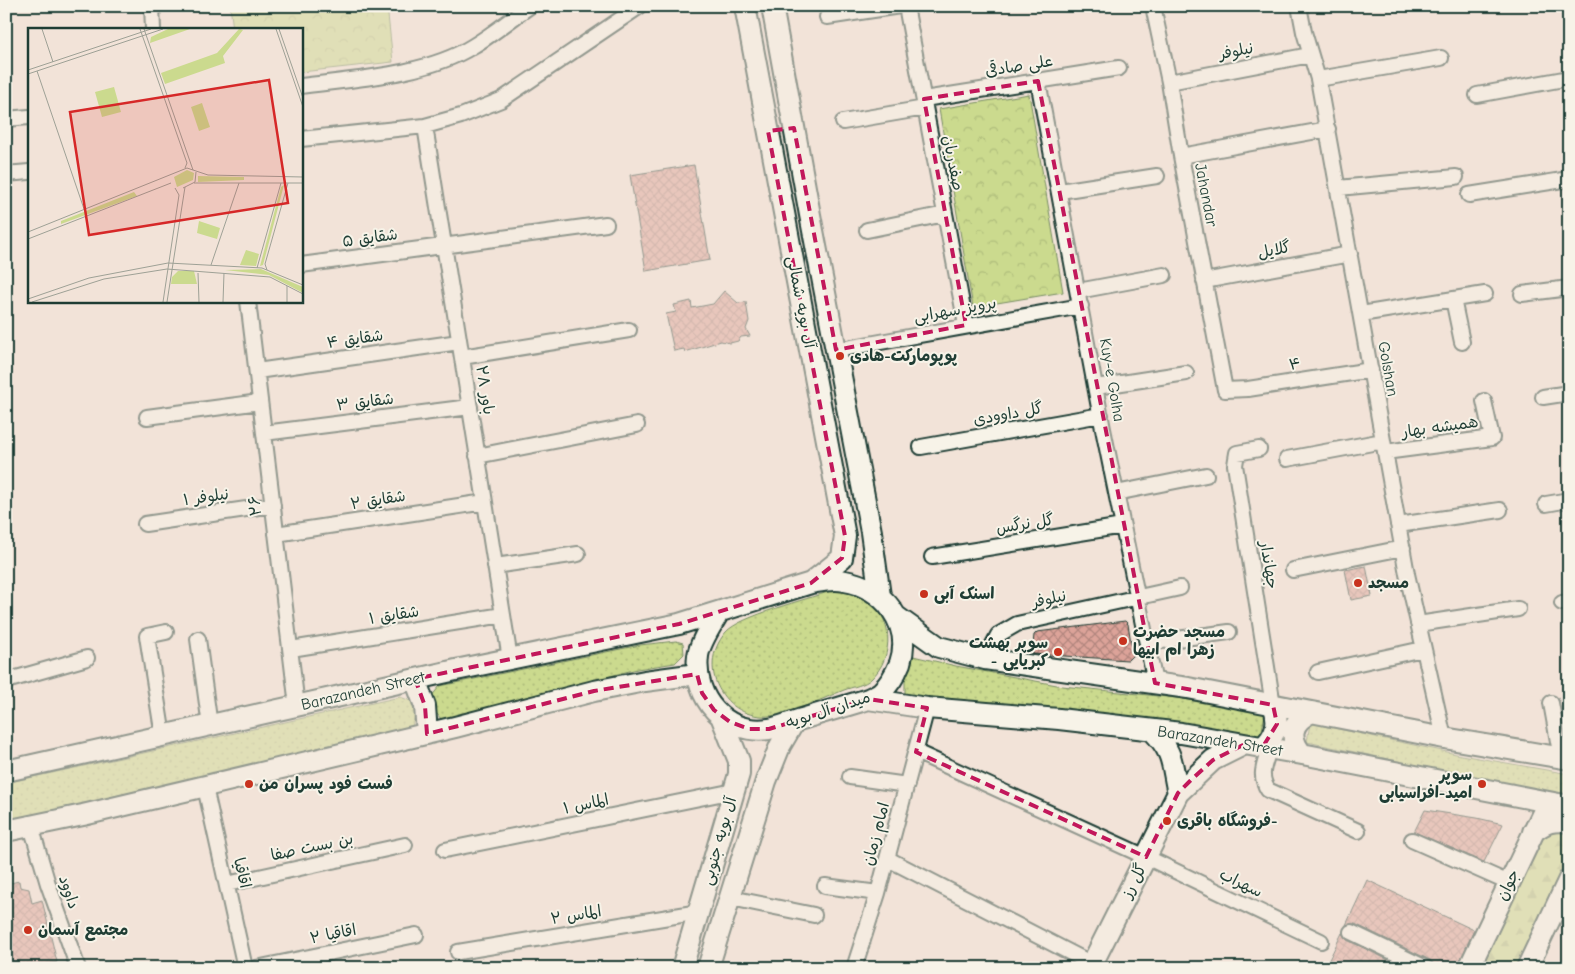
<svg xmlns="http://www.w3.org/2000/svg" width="1575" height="974" viewBox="0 0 1575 974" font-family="'Comic Neue','Playpen Sans Arabic',sans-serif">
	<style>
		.grass { fill: url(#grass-dots); stroke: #758c61 }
		.forest { fill: url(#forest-firs); stroke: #758c61 }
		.park { fill: url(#park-crowns); stroke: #758c61 }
		.building { fill: url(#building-cross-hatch); stroke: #1f3d34 }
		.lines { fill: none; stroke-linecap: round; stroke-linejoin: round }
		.street-casing { stroke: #1f3d34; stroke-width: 18 }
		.secondary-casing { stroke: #1f3d34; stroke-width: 24 }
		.street { stroke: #f7f3e8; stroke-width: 14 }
		.secondary { stroke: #f7f3e8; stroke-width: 20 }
		.marked { fill: none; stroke: #c2185b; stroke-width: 4; stroke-dasharray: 10 6; stroke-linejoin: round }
		.poi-dot { fill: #c8321e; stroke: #f7f3e8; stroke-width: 2 }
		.labels { text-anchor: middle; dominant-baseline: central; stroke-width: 4; stroke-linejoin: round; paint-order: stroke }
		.street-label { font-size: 16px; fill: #1f3d34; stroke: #f7f3e8 }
		.poi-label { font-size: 16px; font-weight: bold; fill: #1f3d34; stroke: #f7f3e8; text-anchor: start }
		.inset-road { fill: none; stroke: #9ea196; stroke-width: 1 }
		.view { fill: #d62828; fill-opacity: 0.15; stroke: #d62828; stroke-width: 2.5 }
		.inset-edge { fill: none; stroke: #1f3d34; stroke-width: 2.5 }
	</style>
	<defs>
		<pattern id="grass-dots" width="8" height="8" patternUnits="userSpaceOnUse" patternTransform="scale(1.25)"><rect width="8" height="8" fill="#cbda8e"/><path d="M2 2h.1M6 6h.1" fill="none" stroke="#aebc7b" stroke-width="1.8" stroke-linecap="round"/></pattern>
		<pattern id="forest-firs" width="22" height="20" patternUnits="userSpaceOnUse" patternTransform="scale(1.25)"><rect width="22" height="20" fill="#cbda8e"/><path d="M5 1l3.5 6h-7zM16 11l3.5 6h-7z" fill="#aebc7b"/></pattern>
		<pattern id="park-crowns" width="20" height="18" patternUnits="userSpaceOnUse" patternTransform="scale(1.25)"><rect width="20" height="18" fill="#cbda8e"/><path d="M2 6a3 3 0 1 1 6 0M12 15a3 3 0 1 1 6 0" fill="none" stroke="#aebc7b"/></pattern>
		<pattern id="building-cross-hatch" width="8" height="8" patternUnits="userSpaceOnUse" patternTransform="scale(1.25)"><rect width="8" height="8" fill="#dca399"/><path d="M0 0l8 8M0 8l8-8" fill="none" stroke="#b2867e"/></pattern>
	</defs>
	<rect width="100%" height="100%" fill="#f2e3d8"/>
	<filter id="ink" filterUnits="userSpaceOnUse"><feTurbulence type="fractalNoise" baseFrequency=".02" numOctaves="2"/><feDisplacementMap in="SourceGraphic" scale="10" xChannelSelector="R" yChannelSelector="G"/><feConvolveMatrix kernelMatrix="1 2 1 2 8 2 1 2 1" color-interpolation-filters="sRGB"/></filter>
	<g filter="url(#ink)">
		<!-- grass -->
		<path class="grass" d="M831 591C843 592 853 592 864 598 894 614 895 657 871 679 865 685 852 687 844 690 822 699 799 710 776 715 728 725 693 670 726 632 740 616 808 599 831 591Z
			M676 641 683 643 684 654 675 663 637 669 442 720 432 708 430 698 440 686 640 645Z
			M913 656 956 666 1062 686 1177 698 1265 714 1261 736 905 697V675Z
			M400 697 411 701 415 714 412 728 6 821V783Z
			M1310 723 1461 755 1569 774V797L1307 742Z"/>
		<!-- forest -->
		<path class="forest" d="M1551 831H1569V861L1518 968H1478L1540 840Z"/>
		<!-- park -->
		<path class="park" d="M230 6H387L393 62 301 72V29H233Z
			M1029 94 1063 292 973 307 939 109Z"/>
		<!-- building -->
		<path class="building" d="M694 165 710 260 646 271 630 175Z
			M724 291 738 303 746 302 749 321 746 329 750 336 741 337 738 341 730 343 721 341 685 352 684 349 674 351 666 314 676 312 674 305 691 301 692 308 713 304Z
			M1366 566 1372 596 1351 600 1345 570Z
			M1125 621 1128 624 1133 655 1128 660 1032 654 1034 635 1037 632Z
			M1425 810 1477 818 1503 824 1484 862 1414 832Z
			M1367 880 1474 930 1457 968H1435L1433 964 1430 960 1355 924 1346 925Z
			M19 881 20 887 29 889 32 903 42 900 57 962 32 968H9L6 958V884Z
			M1342 933 1347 940 1405 968H1325Z"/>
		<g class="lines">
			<!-- street casing -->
			<g class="street-casing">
				<path id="street" d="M152 6 153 29
					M906 6 966 325
					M1153 6 1169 82 1181 156 1225 390 1248 389 1371 370
					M1299 6 1304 32 1318 79 1407 574 1444 738
					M827 17 900 6
					M1318 79 1441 58
					M1038 81 1103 429 1155 683
					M1169 82 1310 55
					M301 86C355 79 427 75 473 46 493 34 511 19 530 6
					M1477 95 1569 78
					M924 99 1119 68
					M6 119 29 117
					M843 122 925 108
					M425 126 510 659
					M301 139 425 126 461 116 501 100 640 6
					M1181 156 1328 129
					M6 174 29 172
					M1338 188 1456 177
					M1060 191 1157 176
					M1469 195 1569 179
					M867 230 945 214
					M301 265 606 224
					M1204 281 1350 254
					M1078 291 1164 275
					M1522 294 1569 288
					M1453 299 1462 342
					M248 301 297 706
					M1361 314 1485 294
					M836 350 1081 306
					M462 357 629 330
					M257 371 459 342
					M1096 387 1186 373
					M1543 397 1569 393
					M147 417 260 402
					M264 433 470 407
					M921 447 1101 415
					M1259 449 1237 453 1235 465 1273 705
					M1385 452 1492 438 1484 401
					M477 456 637 425
					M1287 459 1383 441
					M1116 493 1206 475
					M1546 504 1569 500
					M145 524 273 505
					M1398 525 1500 510
					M276 534 485 502
					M932 557 1123 526
					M495 566 578 554
					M1293 570 1403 548
					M1562 603 1569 602
					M1418 624 1518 609
					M198 639 210 726
					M1147 643 1229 632
					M291 649 503 615
					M985 659 998 635 1017 624 1180 588
					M1318 672 1423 649
					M6 681 87 658
					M1551 703 1561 758
					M163 736 147 636 166 632
					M1269 749C1265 765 1258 774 1268 790L1358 831
					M916 752 1146 857 1321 941
					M850 777 907 785
					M205 787 245 968
					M31 826 48 884 78 968
					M1412 840 1509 883
					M445 850 734 791
					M888 859 1098 967
					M227 884 405 845
					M825 886 878 893
					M731 898 814 915
					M1351 932 1426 968
					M458 952 699 912
					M256 968 416 935
					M854 968 878 893 927 708"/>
			</g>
			<!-- secondary casing -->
			<g class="secondary-casing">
				<path id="secondary" d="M745 6 845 536 842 558 812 582
					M772 6 810 215 871 532 880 596
					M897 617 939 647 985 659 1188 688 1444 738 1569 759
					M415 679 425 706 427 734
					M868 699 927 708 1059 719 1181 733 1302 754 1569 806
					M1152 730C1175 754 1171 763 1178 793
					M1262 748C1276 736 1280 722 1273 705
					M1302 754C1288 737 1291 722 1312 712
					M6 771 456 670 679 624 811 583C822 581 834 578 845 581 883 587 913 624 900 663 896 673 890 684 881 692 877 695 872 697 868 699 846 706 824 712 802 719 791 722 780 727 769 729 725 735 693 698 698 656 700 641 712 625 719 612
					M6 831 83 815 455 727 594 691 645 681 697 674
					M1533 832C1546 822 1552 820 1569 822
					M682 968 739 774V761L721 716
					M708 968 766 781 780 746 794 722
					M1090 968 1178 793 1213 760 1243 745
					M1469 968 1548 802
					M1527 968 1569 879"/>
			</g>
			<!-- street -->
			<use href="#street" class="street"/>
			<!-- secondary -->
			<use href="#secondary" class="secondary"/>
		</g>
	</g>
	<!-- marked area -->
	<path d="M0 0H1575V974H0ZM1038 81 1155 683 1273 705 1277 724 1262 748 1243 745 1213 760 1190 781 1178 793 1146 857 916 752 927 708 868 699 769 729H749L730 722 714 710 702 693 697 674 594 691 427 734 425 706 415 679 679 624 811 583 842 558 845 536 768 131 794 128 836 350 966 325 924 99Z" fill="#f2e3d8" fill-opacity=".55" fill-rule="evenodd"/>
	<path class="marked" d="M1038 81 1155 683 1273 705 1277 724 1262 748 1243 745 1213 760 1190 781 1178 793 1146 857 916 752 927 708 868 699 769 729H749L730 722 714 710 702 693 697 674 594 691 427 734 425 706 415 679 679 624 811 583 842 558 845 536 768 131 794 128 836 350 966 325 924 99Z"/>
	<!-- markers -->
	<g class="poi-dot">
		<circle cx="840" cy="356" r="5"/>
		<circle cx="1358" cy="583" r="5"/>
		<circle cx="924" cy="594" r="5"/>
		<circle cx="1123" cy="641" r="5"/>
		<circle cx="1058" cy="652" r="5"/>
		<circle cx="249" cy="784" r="5"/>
		<circle cx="1482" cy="784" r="5"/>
		<circle cx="1167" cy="821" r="5"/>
		<circle cx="28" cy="930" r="5"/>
	</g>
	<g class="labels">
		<!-- street labels -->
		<g class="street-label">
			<text transform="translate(1236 51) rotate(-11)">نیلوفر</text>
			<text transform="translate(1019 66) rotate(-9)">علی صادقی</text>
			<text transform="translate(953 163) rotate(79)">صفدریان</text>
			<text transform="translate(1206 195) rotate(79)">Jahandar</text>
			<text transform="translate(370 238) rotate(-8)">شقایق ۵</text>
			<text transform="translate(1274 250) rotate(-11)">گلایل</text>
			<text transform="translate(801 302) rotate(79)">آل بویه شمالی</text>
			<text transform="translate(955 310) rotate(-10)">پرویز سهرابی</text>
			<text transform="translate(355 339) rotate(-8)">شقایق ۴</text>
			<text transform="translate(1295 364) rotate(-9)">۴</text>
			<text transform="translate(1388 369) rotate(80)">Golshan</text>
			<text transform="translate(1112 380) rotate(80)">Kuy-e Golha</text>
			<text transform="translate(485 390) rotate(81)">باور ۲۸</text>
			<text transform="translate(365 402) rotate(-7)">شقایق ۳</text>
			<text transform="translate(1008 414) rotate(-10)">گل داوودی</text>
			<text transform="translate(1440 427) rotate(-8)">همیشه بهار</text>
			<text transform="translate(206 497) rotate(-8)">نیلوفر ۱</text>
			<text transform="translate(378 500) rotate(-9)">شقایق ۲</text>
			<text transform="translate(255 506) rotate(-97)">۲۶</text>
			<text transform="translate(1025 524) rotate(-9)">گل نرگس</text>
			<text transform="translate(1269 565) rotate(81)">جهاندار</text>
			<text transform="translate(1049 599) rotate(-12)">نیلوفر</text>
			<text transform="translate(394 615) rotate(-9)">شقایق ۱</text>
			<text transform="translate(363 691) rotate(-13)">Barazandeh Street</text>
			<text transform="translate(828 710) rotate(-18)">میدان آل بویه</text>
			<text transform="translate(1220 741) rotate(9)">Barazandeh Street</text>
			<text transform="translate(586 804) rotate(-12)">الماس ۱</text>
			<text transform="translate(876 834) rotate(-75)">امام زمان</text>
			<text transform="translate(719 841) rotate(-74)">آل بویه جنوبی</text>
			<text transform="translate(312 847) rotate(-12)">بن بست صفا</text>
			<text transform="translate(242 873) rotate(77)">اقاقیا</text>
			<text transform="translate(1134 881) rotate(-63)">گل رز</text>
			<text transform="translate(1241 883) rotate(26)">سهراب</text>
			<text transform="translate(1508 885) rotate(-64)">جوان</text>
			<text transform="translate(69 892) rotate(71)">داوود</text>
			<text transform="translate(576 915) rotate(-9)">الماس ۲</text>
			<text transform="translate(333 934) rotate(-11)">اقاقیا ۲</text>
		</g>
		<!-- poi labels -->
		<g class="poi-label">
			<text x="850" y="356">پوپومارکت-هادی</text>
			<text x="1368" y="583">مسجد</text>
			<text x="934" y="594">اسنک آبی</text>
			<text x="1133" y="632">مسجد حضرت<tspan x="1133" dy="18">زهرا ام ابیها</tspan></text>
			<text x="1048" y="643" text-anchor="end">سوپر بهشت<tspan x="1048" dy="18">- کبریایی</tspan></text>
			<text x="1472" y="775" text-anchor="end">سوپر<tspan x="1472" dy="18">امید-افراسیابی</tspan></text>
			<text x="259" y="784">فست فود پسران من</text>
			<text x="1177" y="821">فروشگاه باقری-</text>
			<text x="38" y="930">مجتمع آسمان</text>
		</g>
	</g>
	<!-- overview -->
	<g transform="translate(28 28)">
		<rect width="275" height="275" fill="#f2e3d8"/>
		<path d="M140 1H162L122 15 123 9ZM211 1 215 2 195 28 197 35 137 56 133 45 189 25ZM159 142 166 145 165 152 149 159 146 149ZM170 148 216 149V152L170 154ZM106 164 109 168 33 196V193Z" fill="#cbda8e"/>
		<path d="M256 157 235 237 232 238 253 159ZM233 241 275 259V265L241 247 197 242Z" fill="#cbda8e"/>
		<path d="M86 59 93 84 74 89 67 64ZM174 75 182 99 171 103 163 79ZM171 193 192 200 189 211 169 205ZM218 222 231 226 228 238 212 237ZM150 243H166L169 256H143L144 249Z" fill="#cbda8e"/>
		<path class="inset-road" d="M14 1 25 34M112 1 159 135 157 140M116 1 165 142M248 1 275 79M251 1 275 70M0 42 123 1M9 43 56 181M0 46 135 1M166 155H275M155 160 167 154 168 144M0 204 159 140 180 147 275 149M0 211 143 155M183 237 211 155M229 240 253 155M239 242 237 236 260 155M170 245 171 274M259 258V274M0 271 61 250 140 235 234 240 275 257M4 274 76 251 139 241 242 249 275 266M135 274 151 167 147 160M139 274 157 159M195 274 196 245"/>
		<path class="view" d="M241 52 260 175 61 207 42 84Z"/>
		<rect width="275" height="275" class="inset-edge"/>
	</g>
	<!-- margin -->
	<rect width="1575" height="974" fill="none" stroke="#f7f3e8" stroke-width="25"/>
	<rect x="12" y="12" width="1550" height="949" fill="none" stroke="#1f3d34" stroke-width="2" filter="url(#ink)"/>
</svg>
